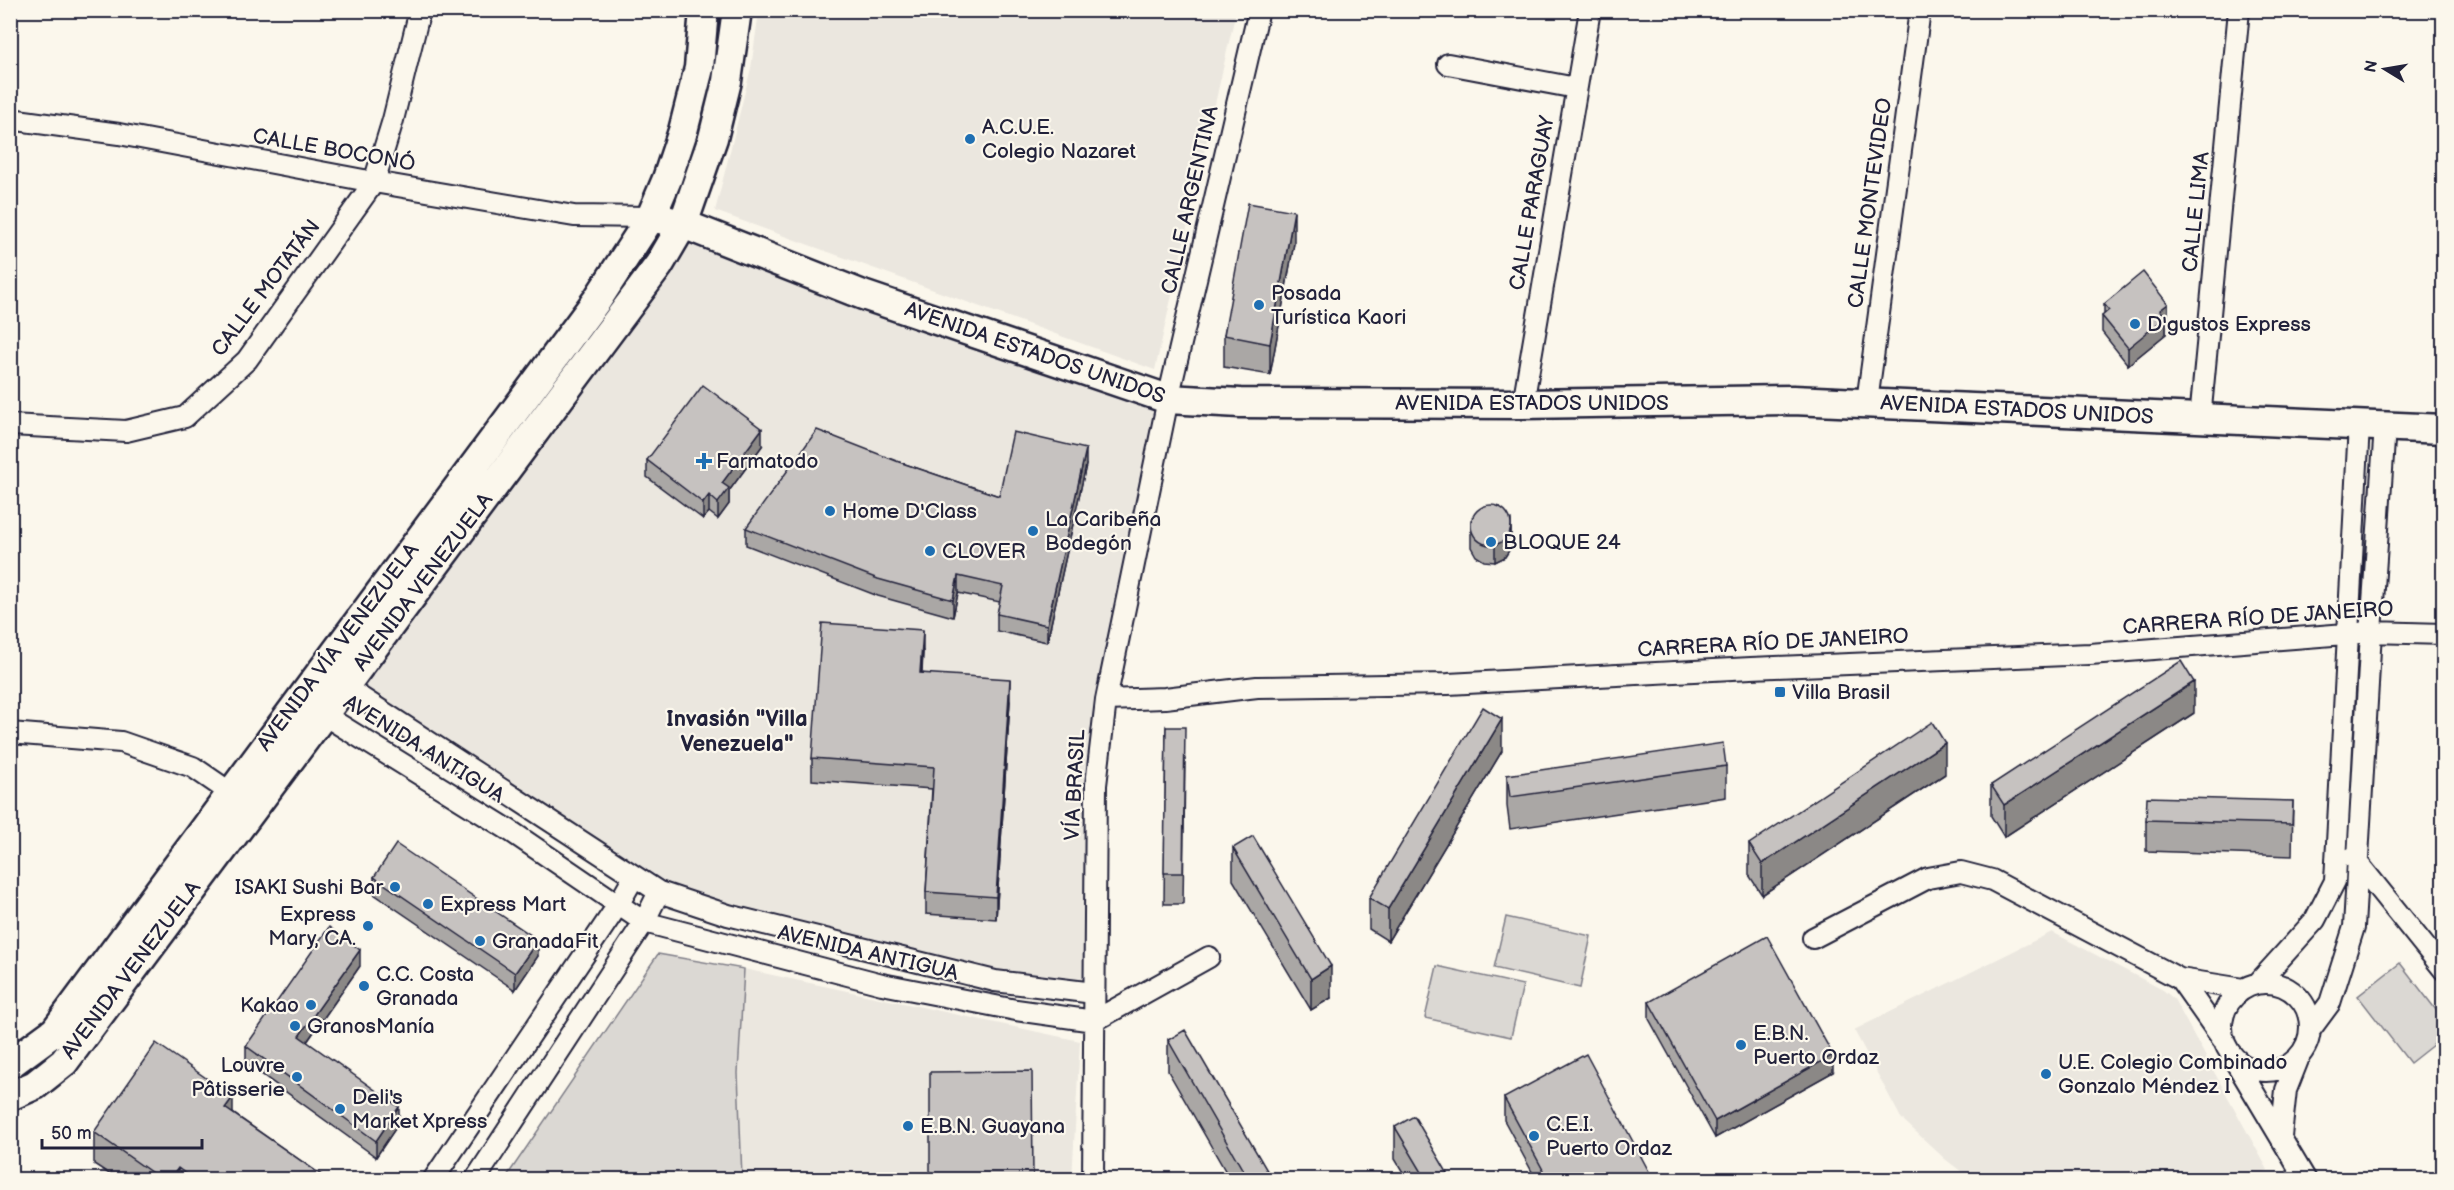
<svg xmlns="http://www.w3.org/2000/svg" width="2454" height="1190" viewBox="0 0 2454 1190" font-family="'Balsamiq Sans',sans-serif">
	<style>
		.built { fill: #ebe7df }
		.green { fill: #dbd8d3; stroke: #7e7d87; stroke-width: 1.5 }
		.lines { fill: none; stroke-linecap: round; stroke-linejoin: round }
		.street-casing { stroke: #22223b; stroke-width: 24 }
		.secondary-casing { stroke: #22223b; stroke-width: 33 }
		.street { stroke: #fbf7ec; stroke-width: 20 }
		.secondary { stroke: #fbf7ec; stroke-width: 28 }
		.wall { fill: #aaa7a5; stroke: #22223b; stroke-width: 1.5 }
		.shaded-wall { fill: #8b8886; stroke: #22223b; stroke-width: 1.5 }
		.building { fill: #c6c2c0; stroke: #22223b; stroke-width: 1.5 }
		.poi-dot { fill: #1f6fb2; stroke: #fbf7ec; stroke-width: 2 }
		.labels { text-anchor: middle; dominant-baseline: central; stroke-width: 4.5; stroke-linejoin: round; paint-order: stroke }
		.poi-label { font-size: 21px; fill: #22223b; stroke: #fbf7ec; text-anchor: start }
		.street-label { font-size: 21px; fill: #22223b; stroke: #fbf7ec }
		.neighbourhood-label { font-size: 22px; font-weight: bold; fill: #22223b; stroke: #fbf7ec }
	</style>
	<rect width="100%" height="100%" fill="#fbf7ec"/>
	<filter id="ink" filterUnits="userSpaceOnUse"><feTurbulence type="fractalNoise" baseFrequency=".0167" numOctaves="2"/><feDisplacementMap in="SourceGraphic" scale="12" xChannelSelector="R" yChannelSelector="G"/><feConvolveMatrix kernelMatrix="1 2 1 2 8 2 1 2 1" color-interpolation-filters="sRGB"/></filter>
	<g filter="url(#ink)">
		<!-- built -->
		<path class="built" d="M759 11H1236L1155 370 715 211 751 68Z
			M683 224 1168 399 1106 700 1094 993 995 981 659 892 345 687Z
			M2052 932 2163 990 2174 999 2268 1170 2250 1180 1971 1179 1945 1159 1901 1118 1854 1030Z
			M744 969 1080 1041 1072 1179 742 1180 738 1073Z"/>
		<!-- green -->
		<path class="green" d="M1506 917 1591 936 1580 988 1494 968Z
			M658 954 744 969 738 1073 742 1179H505Z
			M2400 963 2443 1019V1037L2410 1063 2358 996Z
			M1437 966 1523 985 1511 1037 1425 1018Z"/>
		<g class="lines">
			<!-- street casing -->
			<g class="street-casing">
				<path id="street" d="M1448 64 1576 88
					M10 119 119 134 374 182 574 216 651 217
					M1867 402 1920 10
					M1523 404 1590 10
					M2200 419 2239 10
					M10 425 126 431 185 417 247 360 374 182 393 120 420 10
					M333 685 345 687 659 892 728 915 995 981 1094 993
					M1106 700 1165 698 1257 687 1448 684 1751 668 2090 654 2371 632 2444 634
					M320 703 324 715 509 830 644 922 882 984 1016 1010 1094 1021 1209 957
					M10 733 121 742 193 767 241 800
					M2353 857 2444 970
					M1813 938 1928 878 1961 872 1992 880 2180 979 2243 989
					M2180 979 2223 1040
					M2222 1027a44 44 0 1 1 88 0a44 44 0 1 1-88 0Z
					M2258 983 2315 920 2335 881 2359 425
					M2310 1030 2330 1003 2354 927 2371 632 2385 426
					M2235 1061 2306 1180
					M2281 1136 2286 1090 2299 1057
					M433 1180 618 905 634 877
					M475 1180 644 922 659 892
					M1093 1180 1096 785 1106 700 1168 399 1259 10"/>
			</g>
			<!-- secondary casing -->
			<g class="secondary-casing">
				<path id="secondary" d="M651 217 683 224 863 295 1168 399 1240 403 1523 404 1793 400 2444 429
					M10 1064 55 1031 597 300 651 217 667 179 683 131 699 68 704 10
					M10 1096 35 1085 64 1062 659 265 683 224 713 138 727 81 737 10"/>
			</g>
			<!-- street -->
			<use href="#street" class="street"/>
			<!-- secondary -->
			<use href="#secondary" class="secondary"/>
		</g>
		<!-- wall -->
		<path class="wall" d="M1294 243 1270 375 1224 367V335Z
			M2104 304 2168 320 2166 322V334L2128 365 2102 332V316L2104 315Z
			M762 446 729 491V504L718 519 709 512 703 519 647 477V460Z
			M899 462 999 496 1086 465 1047 642 997 631V614L1000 602 958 593 953 617 878 596 746 545V528Z
			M1511 519V547L1505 557 1495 562 1484 561 1476 556 1471 547V520Z
			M923 652 922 673 1010 701 996 919 926 914V892L932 789 812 780V758Z
			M2194 713 2004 837 1991 816V785Z
			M1166 727 1185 759 1183 904H1164Z
			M1502 751 1388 941 1369 929V898Z
			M1726 766V797L1510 829 1507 806V775Z
			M1945 774 1762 895 1749 875V844Z
			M2293 801 2292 856 2146 851V820Z
			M1233 848 1331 998 1311 1010 1233 880Z
			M374 877 538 956 515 990 374 894Z
			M360 966 307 1042 399 1123 376 1157 246 1063V1046Z
			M1649 1002 1833 1072 1715 1138 1649 1019Z
			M1168 1040 1272 1179H1230L1168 1071Z
			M1504 1098 1653 1179H1536L1504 1120Z
			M233 1113 327 1179H117L94 1164V1132Z
			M1395 1127 1451 1179H1407L1395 1159Z"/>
		<!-- shaded-wall -->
		<path class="shaded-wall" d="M1294 211V243L1270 375V344Z
			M2168 304V320L2166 322V334L2128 365V348L2160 310Z
			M762 429V446L729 491V504L718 519V503L722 483Z
			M1086 449V465L1047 642V625Z
			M709 495V512L703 519V503Z
			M1511 530V547L1505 557 1495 562V545Z
			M958 576V593L953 617V600Z
			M923 630V652L920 695V673Z
			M1010 679V701L996 919V897Z
			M2194 682V713L2004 837V805Z
			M1502 719V751L1388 941V909Z
			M1945 743V774L1762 895V864Z
			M538 940V956L515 990V973Z
			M360 950V966L299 1053V1036Z
			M1331 966V998L1311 1010V979Z
			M1833 1055V1072L1715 1138V1121Z
			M233 1097V1128L225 1108Z
			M399 1107V1123L376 1157V1141Z
			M178 1168V1179H170Z"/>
		<!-- building -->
		<path class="building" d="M1248 203 1294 211 1270 344 1224 335Z
			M2143 272 2168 304 2160 310 2166 317 2128 348 2102 316 2109 310 2104 304Z
			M703 385 762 429 722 483 729 488 718 503 709 495 703 503 647 460Z
			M817 430 899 462 999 496 1013 432 1086 449 1047 625 997 614 1003 586 958 576 953 600 878 579 746 528Z
			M1471 525a20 20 0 1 1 40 0a20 20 0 1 1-40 0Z
			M822 623 923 630 920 673 1010 679 996 897 926 892 934 767 812 758Z
			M2181 661 2194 682 2004 805 1991 785Z
			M1483 707 1502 719 1388 909 1369 898Z
			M1932 722 1945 743 1762 864 1749 844Z
			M1166 727H1185L1183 873H1164Z
			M1723 743 1726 766 1510 797 1507 775Z
			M2147 797 2293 801 2292 824 2146 820Z
			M1253 836 1331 966 1311 979 1233 848Z
			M396 844 538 940 515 973 374 877Z
			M329 927 360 950 299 1036 399 1107 376 1141 246 1046Z
			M1767 936 1833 1055 1715 1121 1649 1002Z
			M1185 1030 1272 1179H1248L1168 1040Z
			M156 1043 233 1097 225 1108 327 1179H193L178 1168 170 1179H161L94 1132Z
			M1586 1054 1653 1179H1548L1504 1098Z
			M1032 1071 1033 1179H930V1072Z
			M1414 1116 1451 1179H1426L1395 1127Z"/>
	</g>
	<!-- markers -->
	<g class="poi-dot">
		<circle cx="970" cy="139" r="6"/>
		<circle cx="1259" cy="305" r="6"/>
		<circle cx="2135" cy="324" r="6"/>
		<path d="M701 452h6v6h6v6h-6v6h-6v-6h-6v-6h6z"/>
		<circle cx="830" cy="511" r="6"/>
		<circle cx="1033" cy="531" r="6"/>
		<circle cx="1491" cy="542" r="6"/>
		<circle cx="930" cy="551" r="6"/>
		<rect x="1774" y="686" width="12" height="12" rx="3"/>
		<circle cx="395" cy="887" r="6"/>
		<circle cx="428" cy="904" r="6"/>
		<circle cx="368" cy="926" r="6"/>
		<circle cx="480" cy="941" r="6"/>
		<circle cx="364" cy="986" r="6"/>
		<circle cx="311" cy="1005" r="6"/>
		<circle cx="295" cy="1026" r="6"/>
		<circle cx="1741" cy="1045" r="6"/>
		<circle cx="2046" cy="1074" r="6"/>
		<circle cx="297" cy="1077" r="6"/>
		<circle cx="340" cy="1109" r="6"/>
		<circle cx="908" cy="1126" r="6"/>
		<circle cx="1534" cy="1136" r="6"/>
	</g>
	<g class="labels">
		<!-- poi labels -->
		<g class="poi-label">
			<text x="982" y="127">A.C.U.E.<tspan x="982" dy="24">Colegio Nazaret</tspan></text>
			<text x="1271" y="293">Posada<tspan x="1271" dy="24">Turística Kaori</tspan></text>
			<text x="2147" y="324">D'gustos Express</text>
			<text x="716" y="461">Farmatodo</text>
			<text x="842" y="511">Home D'Class</text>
			<text x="1045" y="519">La Caribeña<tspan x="1045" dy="24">Bodegón</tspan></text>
			<text x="1503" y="542">BLOQUE 24</text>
			<text x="942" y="551">CLOVER</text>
			<text x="1792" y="692">Villa Brasil</text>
			<text x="383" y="887" text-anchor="end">ISAKI Sushi Bar</text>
			<text x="440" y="904">Express Mart</text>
			<text x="356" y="914" text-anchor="end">Express<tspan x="356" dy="24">Mary, CA.</tspan></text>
			<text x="492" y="941">GranadaFit</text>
			<text x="376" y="974">C.C. Costa<tspan x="376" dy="24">Granada</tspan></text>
			<text x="299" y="1005" text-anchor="end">Kakao</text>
			<text x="307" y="1026">GranosManía</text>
			<text x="1753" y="1033">E.B.N.<tspan x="1753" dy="24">Puerto Ordaz</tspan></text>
			<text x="2058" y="1062">U.E. Colegio Combinado<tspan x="2058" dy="24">Gonzalo Méndez I</tspan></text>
			<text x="285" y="1065" text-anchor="end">Louvre<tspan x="285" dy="24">Pâtisserie</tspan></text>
			<text x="352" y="1097">Deli's<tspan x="352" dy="24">Market Xpress</tspan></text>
			<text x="1546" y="1124">C.E.I.<tspan x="1546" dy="24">Puerto Ordaz</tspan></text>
			<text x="920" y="1126">E.B.N. Guayana</text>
		</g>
		<!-- street labels -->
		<g class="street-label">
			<text transform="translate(334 150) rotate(10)">CALLE BOCONÓ</text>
			<text transform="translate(1190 200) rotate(-77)">CALLE ARGENTINA</text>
			<text transform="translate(1532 203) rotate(-80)">CALLE PARAGUAY</text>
			<text transform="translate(1870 203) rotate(-82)">CALLE MONTEVIDEO</text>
			<text transform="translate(2196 212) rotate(-84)">CALLE LIMA</text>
			<text transform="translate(266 288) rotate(-53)">CALLE MOTATÁN</text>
			<text transform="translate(1035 353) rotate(19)">AVENIDA ESTADOS UNIDOS</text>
			<text x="1532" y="403">AVENIDA ESTADOS UNIDOS</text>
			<text transform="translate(2017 410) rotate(3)">AVENIDA ESTADOS UNIDOS</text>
			<text transform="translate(423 582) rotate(-53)">AVENIDA VENEZUELA</text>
			<text transform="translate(2258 618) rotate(-4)">CARRERA RÍO DE JANEIRO</text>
			<text transform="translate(1773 643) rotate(-3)">CARRERA RÍO DE JANEIRO</text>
			<text transform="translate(338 647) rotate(-53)">AVENIDA VÍA VENEZUELA</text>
			<text transform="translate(424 749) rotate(32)">AVENIDA ANTIGUA</text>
			<text transform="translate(1075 785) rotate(-87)">VÍA BRASIL</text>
			<text transform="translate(868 953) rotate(13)">AVENIDA ANTIGUA</text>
			<text transform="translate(131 970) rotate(-53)">AVENIDA VENEZUELA</text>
		</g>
		<!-- neighbourhood labels -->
		<g class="neighbourhood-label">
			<text x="737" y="719">Invasión "Villa<tspan x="737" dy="25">Venezuela"</tspan></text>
		</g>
	</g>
	<!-- margin -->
	<rect width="2454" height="1190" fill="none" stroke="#fbf7ec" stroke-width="36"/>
	<rect x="18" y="18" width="2418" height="1154" fill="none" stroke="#22223b" stroke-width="2" filter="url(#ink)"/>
	<!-- north arrow -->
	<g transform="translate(2385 69) rotate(281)" stroke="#fbf7ec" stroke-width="4.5" paint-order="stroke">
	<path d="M0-4.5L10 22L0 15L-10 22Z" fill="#22223b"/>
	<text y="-9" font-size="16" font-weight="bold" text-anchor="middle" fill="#22223b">N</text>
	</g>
	<!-- scale -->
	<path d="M42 1139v9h160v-9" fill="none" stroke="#22223b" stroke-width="3"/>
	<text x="51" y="1139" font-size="18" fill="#22223b" stroke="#fbf7ec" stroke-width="4.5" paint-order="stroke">50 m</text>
</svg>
